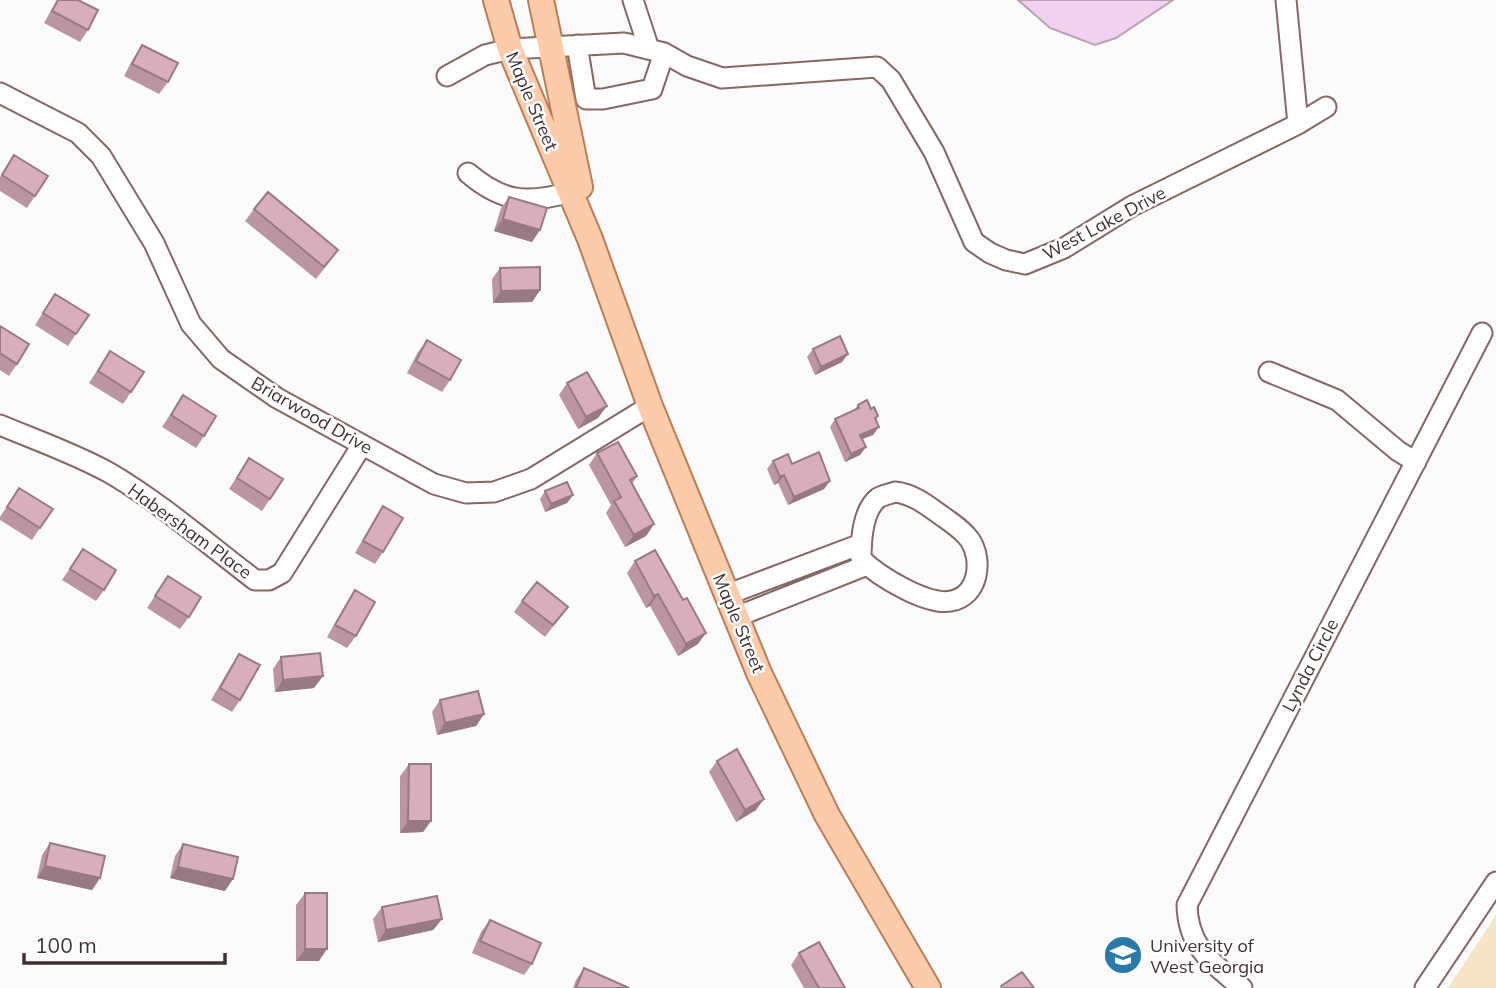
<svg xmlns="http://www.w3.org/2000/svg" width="1496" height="988" viewBox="0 0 1496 988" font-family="Mulish,sans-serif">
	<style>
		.green { fill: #f6e5c5 }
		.water { fill: #f1d1f0; stroke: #bca1b6; stroke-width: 2 }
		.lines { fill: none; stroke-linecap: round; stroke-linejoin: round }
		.minor-casing { stroke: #856763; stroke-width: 23 }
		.major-casing { stroke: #b97e59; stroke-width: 28 }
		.minor { stroke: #fff; stroke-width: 19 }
		.major { stroke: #fccba9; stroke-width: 24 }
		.wall { fill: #bb96a2 }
		.shaded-wall { fill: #987a84 }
		.building { fill: #d9aebc; stroke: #987a84; stroke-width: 2 }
		.labels { text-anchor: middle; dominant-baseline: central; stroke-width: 5; stroke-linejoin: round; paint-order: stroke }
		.street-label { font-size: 18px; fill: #3f3130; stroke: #fff }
		.poi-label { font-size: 18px; fill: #3f3130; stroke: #fff; text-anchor: start }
	</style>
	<rect width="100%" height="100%" fill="#fbfbfb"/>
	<!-- green -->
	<path class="green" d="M1496 915V988H1448Z"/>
	<!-- water -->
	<path class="water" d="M1018 0H1173L1116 38 1095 45 1050 28Z"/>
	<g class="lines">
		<!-- minor casing -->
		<g class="minor-casing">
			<path id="minor" d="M633 0 649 49
				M577 45 586 99H603L652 89 664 53
				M447 76 485 55 510 49 624 43 664 53 687 66 722 78 877 67 891 80 934 152 974 242 990 253 1006 260 1025 264 1064 248 1132 206 1298 124 1286 0
				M0 93 78 133 101 156 154 243 191 324 221 359 277 398 434 484 466 493 494 492 531 479 650 406
				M1298 124 1326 107
				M468 173C503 203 528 204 571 192
				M1269 372 1337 400 1398 451 1416 462
				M0 425C36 440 73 453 108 472 157 500 209 545 255 580H269L282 573 362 445
				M895 492C913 494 927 505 942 516 952 523 963 530 970 540 983 560 979 596 951 601 927 606 878 576 861 559 861 541 862 511 878 498 883 495 890 494 895 492Z
				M726 595 861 544
				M736 617 867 565
				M1242 988C1212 962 1188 948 1187 905L1482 333
				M1425 988 1496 882"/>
		</g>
		<!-- major casing -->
		<g class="major-casing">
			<path id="major" d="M496 0 510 49 590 239 650 406 759 673 827 815 928 988
				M541 0 580 187"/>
		</g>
		<!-- minor -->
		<use href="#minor" class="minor"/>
		<!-- major -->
		<use href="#major" class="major"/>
	</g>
	<!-- wall -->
	<path class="wall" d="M57 0H78L88 30 80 42 44 23Z
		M142 45 168 82 159 94 124 76 134 57Z
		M14 155 35 196 27 208 0 191V177Z
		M509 197 532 242 494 231 501 208Z
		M254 209 330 261 316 279 245 221Z
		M500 268 540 290 532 302 493 303 492 279Z
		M55 294 76 334 68 346 35 325Z
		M0 326 17 364 9 376 0 370Z
		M427 340 450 380 442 392 407 373 418 352Z
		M813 349 842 362 815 375 807 357Z
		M110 351 131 392 123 404 89 383Z
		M567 383 598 418 578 429 559 395Z
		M183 395 204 436 196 448 162 427Z
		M858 405 871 409 878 416 876 420 873 435 862 439 860 455 845 462 830 427 835 419 853 411Z
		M597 453 637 476 632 484 654 524 646 536 625 547 606 513 611 505 589 465Z
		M249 458 270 499 262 511 229 489Z
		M773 461 792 464 830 481 824 489 788 505 778 483 774 485 767 469Z
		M19 488 40 528 32 540 0 520V517Z
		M545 491 573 495 567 503 545 512 540 499Z
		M383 506V552L375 564 355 553 375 518Z
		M83 549 104 590 96 601 62 580Z
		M635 561 698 644 678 656 650 606 646 608 627 573Z
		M168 576 189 617 180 629 147 608Z
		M355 590 356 636 347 648 327 637 347 602Z
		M522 601 568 607 545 637 514 612Z
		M239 654 240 700 232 712 211 700 231 666Z
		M281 657 314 688 275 692 273 669Z
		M440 700 484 714 476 726 437 735 432 712Z
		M717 761 756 810 736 822 709 772Z
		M409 764 431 821 423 832 400 833V776Z
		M50 843 100 878 92 890 37 878 42 855Z
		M183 844 225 891 170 878 175 856Z
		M305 893 319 961H296V905Z
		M382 907 442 919 433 930 378 942 373 919Z
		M490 920 532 964 524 975 472 953 481 932Z
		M799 953 845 988H804L791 965Z
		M584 968 629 988H573L576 980Z"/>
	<!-- shaded-wall -->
	<path class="shaded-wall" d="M503 219 540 230 532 242 494 231Z
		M540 290 532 302 493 303 501 291Z
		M848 354 842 362 815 375 821 367Z
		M607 406 598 418 578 429 586 417Z
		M879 427 873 435 855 442 860 435Z
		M866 447 860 455 845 462 851 454Z
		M784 475 778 483 774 485 780 477Z
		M830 481 824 489 788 505 794 497Z
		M573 495 567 503 545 512 551 504Z
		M654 524 646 536 625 547 634 535Z
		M658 594 650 606 646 608 654 596Z
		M706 633 698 644 678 656 686 644Z
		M323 676 314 688 275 692 283 680Z
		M484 714 476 726 437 735 445 723Z
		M764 799 756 810 736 822 745 810Z
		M408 821H431L423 832 400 833Z
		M45 866 100 878 92 890 37 878Z
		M178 867 233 879 225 891 170 878Z
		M442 919 433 930 378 942 386 930Z
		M305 949H327L319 961H296Z"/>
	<!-- building -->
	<path class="building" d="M58 0H78L98 10 88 30 52 11Z
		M142 45 178 63 168 82 132 64Z
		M14 155 48 176 35 196 2 175Z
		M268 192 338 250 324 267 254 209Z
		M509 197 547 208 540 230 503 219Z
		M540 267V290L501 291 500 268Z
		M55 294 89 315 76 334 43 313Z
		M0 326 29 344 17 364 0 353Z
		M840 336 848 354 821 367 813 349Z
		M427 340 461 360 450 380 416 361Z
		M110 351 144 372 131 392 98 371Z
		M587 372 607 406 586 417 567 383Z
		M183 395 216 416 204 436 171 415Z
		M867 400 871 409 874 407 878 416 875 418 879 427 860 435 866 447 851 454 835 419 859 408 858 405Z
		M618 442 637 476 630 480 654 524 634 535 614 501 621 497 597 453Z
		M819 452 830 481 794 497 784 475 780 477 773 461 788 454 792 464Z
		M249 458 283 479 270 499 237 478Z
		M567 482 573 495 551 504 545 491Z
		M19 488 53 509 40 528 7 507Z
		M383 506 403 518 383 552 363 541Z
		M83 549 116 570 104 590 70 569Z
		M655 550 683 600 687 598 706 633 686 644 658 594 654 596 635 561Z
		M168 576 201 597 189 617 155 596Z
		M537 582 568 607 553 625 522 601Z
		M355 590 375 602 356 636 335 625Z
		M320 653 323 676 283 680 281 657Z
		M239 654 260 665 240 700 220 688Z
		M478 691 484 714 445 723 440 700Z
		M737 749 764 799 745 810 717 761Z
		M409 764H431V821H408Z
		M50 843 105 856 100 878 45 866Z
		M183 844 238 857 233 879 178 867Z
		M305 893H327V949H305Z
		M437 896 442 919 386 930 382 907Z
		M490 920 541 943 532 964 480 941Z
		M819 942 845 988H819L799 953Z
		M584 968 629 988H576Z
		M1022 972 1034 988H1002L1001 986Z"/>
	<!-- icons -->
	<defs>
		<g id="university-disc" transform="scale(2.0125)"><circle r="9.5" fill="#287aab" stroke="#fff"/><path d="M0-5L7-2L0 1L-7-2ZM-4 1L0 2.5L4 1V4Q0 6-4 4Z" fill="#fff"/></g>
	</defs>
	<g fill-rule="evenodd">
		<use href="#university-disc" x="1123" y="955"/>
	</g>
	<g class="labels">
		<!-- street labels -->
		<g class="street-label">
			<text transform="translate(532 101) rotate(67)">Maple Street</text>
			<text transform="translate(1104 223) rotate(-28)">West Lake Drive</text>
			<text transform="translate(312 415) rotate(30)">Briarwood Drive</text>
			<text transform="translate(190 531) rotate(36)">Habersham Place</text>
			<text transform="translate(739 623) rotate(67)">Maple Street</text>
			<text transform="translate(1310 665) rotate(-63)">Lynda Circle</text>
		</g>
		<!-- poi labels -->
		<g class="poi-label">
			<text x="1150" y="945">University of<tspan x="1150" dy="21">West Georgia</tspan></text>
		</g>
	</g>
	<!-- scale -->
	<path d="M24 953v10h201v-10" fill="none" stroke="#3f3130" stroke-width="3.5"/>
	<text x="35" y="953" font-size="21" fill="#3f3130" stroke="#ffffff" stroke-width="5" paint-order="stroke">100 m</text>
</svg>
